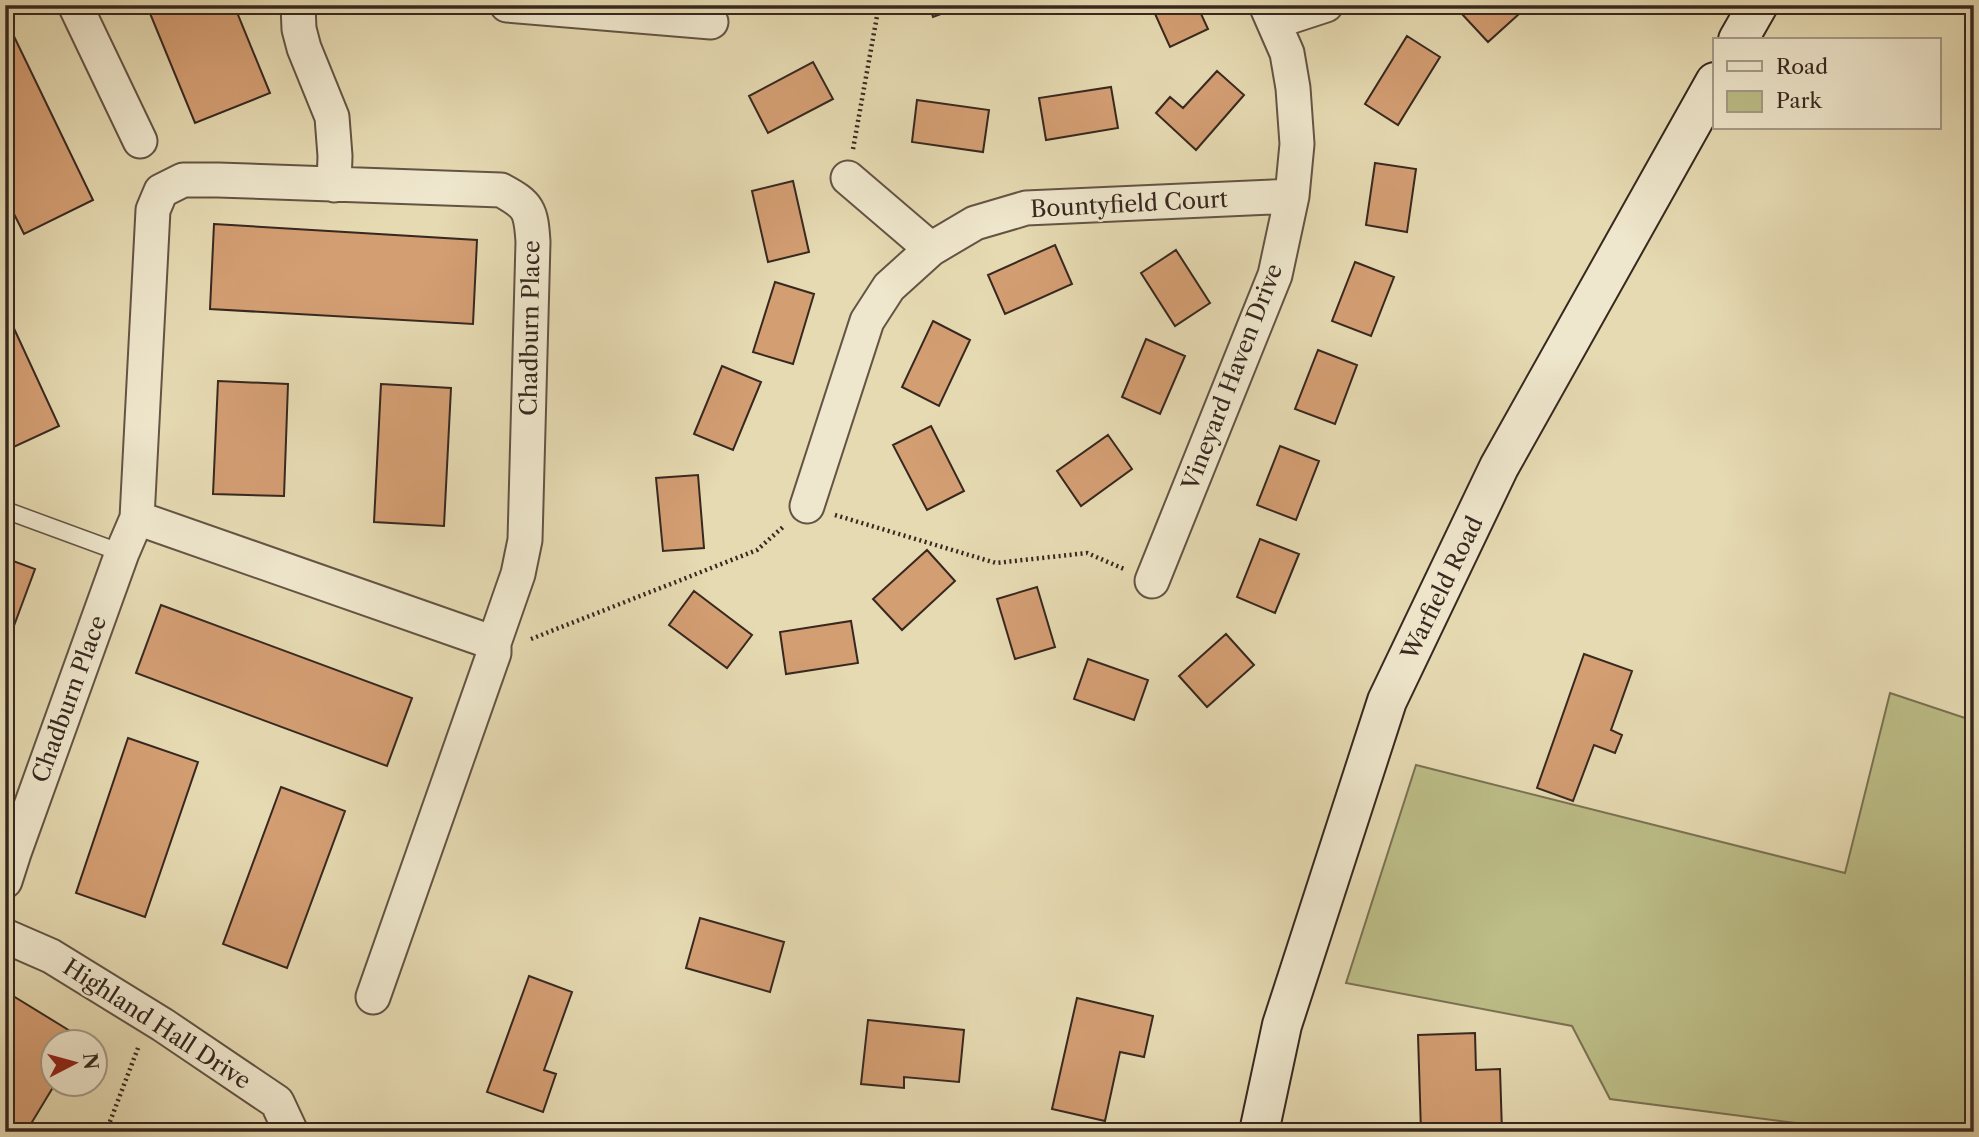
<svg xmlns="http://www.w3.org/2000/svg" width="1979" height="1137" viewBox="0 0 1979 1137" font-family="'Libre Caslon Text',serif">
	<style>
		.green { fill: #bcbd87; stroke: #7a7254; stroke-width: 2 }
		.building { fill: #d49e73; stroke: #372820; stroke-width: 2 }
		.lines { fill: none; stroke-linecap: round; stroke-linejoin: round }
		.lane-casing { stroke: #635444; stroke-width: 19 }
		.street-casing { stroke: #635444; stroke-width: 37 }
		.secondary-casing { stroke: #372820; stroke-width: 42 }
		.path { stroke: #372820; stroke-width: 4.5; stroke-dasharray: 2 3.5; stroke-linecap: butt }
		.lane { stroke: #efe7cd; stroke-width: 16 }
		.street { stroke: #efe7cd; stroke-width: 33 }
		.secondary { stroke: #efe7cd; stroke-width: 38 }
		.labels { text-anchor: middle; dominant-baseline: central; stroke-width: 5; stroke-linejoin: round; paint-order: stroke }
		.street-label { font-size: 23px; fill: #372820; stroke: #efe7cd }
	</style>
	<rect width="100%" height="100%" fill="#e6dab2"/>
	<filter id="stains"><feTurbulence type="fractalNoise" baseFrequency=".00286" numOctaves="4"/><feColorMatrix values="0 0 0 0 .2 0 0 0 0 .09 0 0 0 0 .02 0 0 0 .5 -.17"/></filter>
	<radialGradient id="worn" r=".72"><stop offset=".6" stop-color="#630" stop-opacity="0"/><stop offset="1" stop-color="#630" stop-opacity=".3"/></radialGradient>
	<!-- green -->
	<path class="green" d="M1890 693 1974 721V1132H1864L1610 1099 1572 1026 1346 983 1416 765 1845 873Z"/>
	<!-- building -->
	<path class="building" d="M150 5H234L270 93 195 123 147 6Z
		M929 5H965L933 17Z
		M1151 5H1197L1208 29 1170 47Z
		M1470 5H1529L1488 42 1461 13Z
		M8 24 93 200 24 234 5 196V26Z
		M1407 36 1440 57 1398 125 1365 104Z
		M813 62 833 99 768 133 749 96Z
		M1217 71 1244 95 1196 150 1156 113 1170 97 1183 108Z
		M1111 87 1118 128 1046 140 1039 98Z
		M917 100 989 110 983 152 912 142Z
		M1375 163 1416 169 1407 232 1366 225Z
		M793 181 809 252 768 262 752 191Z
		M214 224 477 240 473 324 210 309Z
		M1055 245 1072 284 1005 314 988 275Z
		M1176 250 1210 303 1175 326 1141 273Z
		M1355 262 1394 277 1371 336 1332 321Z
		M775 282 814 294 793 364 753 352Z
		M5 309 59 426 5 451Z
		M933 321 970 340 939 406 902 387Z
		M1146 339 1185 356 1160 414 1122 397Z
		M1318 350 1357 365 1335 424 1295 409Z
		M722 366 761 382 733 450 694 434Z
		M218 381 288 384 284 496 213 494Z
		M381 384 451 388 444 526 374 522Z
		M931 426 964 491 927 510 893 445Z
		M1108 435 1132 469 1081 506 1057 471Z
		M1280 446 1319 461 1296 520 1257 505Z
		M698 475 704 548 663 551 656 478Z
		M1260 539 1299 554 1275 613 1237 597Z
		M927 550 955 581 902 630 873 599Z
		M5 558 35 569 5 650Z
		M1037 587 1055 647 1015 659 997 599Z
		M694 591 752 635 727 668 669 625Z
		M161 605 412 698 387 766 136 673Z
		M851 621 858 663 786 674 780 632Z
		M1226 634 1254 665 1207 707 1179 676Z
		M1584 654 1632 671 1611 730 1622 735 1615 753 1594 745 1573 801 1537 788Z
		M1088 659 1148 680 1134 720 1074 699Z
		M128 738 198 762 145 917 76 893Z
		M281 787 345 811 287 968 223 944Z
		M700 918 784 942 770 992 686 968Z
		M529 976 572 992 544 1070 556 1074 543 1112 487 1092Z
		M5 991 75 1034 70 1042H52V1084H55L26 1132H5V1041L10 1033 5 1030Z
		M1077 998 1153 1016 1144 1057 1120 1052 1105 1121 1052 1109Z
		M868 1020 964 1030 959 1082 904 1077V1088L861 1084Z
		M1475 1033 1476 1070 1500 1069 1502 1132H1421L1418 1035Z"/>
	<g class="lines">
		<!-- lane casing -->
		<g class="lane-casing">
			<path id="lane" d="M5 510 122 553"/>
		</g>
		<!-- street casing -->
		<g class="street-casing">
			<path id="street" d="M75 5 140 141
				M298 5 299 29 304 48 332 117 335 156 334 185
				M507 5 711 22
				M1274 22 1326 5
				M848 178 931 249
				M807 506 867 321 889 287 931 249 975 223 1026 208 1292 196
				M137 518 494 643
				M1152 581 1275 275 1292 196 1297 144 1293 88 1287 53 1266 5
				M5 881 14 853 122 553 137 518 153 210 161 191 183 180H218L501 190C529 205 531 210 533 242L525 540 518 574 494 643V653L373 997
				M5 936 51 956 163 1025 277 1102 291 1132"/>
		</g>
		<!-- secondary casing -->
		<g class="secondary-casing">
			<path id="secondary" d="M1738 40 1758 5
				M1259 1132 1282 1025 1387 701 1499 467 1715 82"/>
		</g>
		<!-- path -->
		<path class="path" d="M853 149 879 5
			M835 515 996 563 1087 553 1124 569
			M531 639 757 550 783 527
			M106 1132 138 1048"/>
		<!-- lane -->
		<use href="#lane" class="lane"/>
		<!-- street -->
		<use href="#street" class="street"/>
		<!-- secondary -->
		<use href="#secondary" class="secondary"/>
	</g>
	<g class="labels">
		<!-- street labels -->
		<g class="street-label">
			<text transform="translate(1129 204) rotate(-3)">Bountyfield Court</text>
			<text transform="translate(530 328) rotate(-89)">Chadburn Place</text>
			<text transform="translate(1232 377) rotate(-69)">Vineyard Haven Drive</text>
			<text transform="translate(1442 588) rotate(-64)">Warfield Road</text>
			<text transform="translate(69 699) rotate(-70)">Chadburn Place</text>
			<text transform="translate(157 1024) rotate(33)">Highland Hall Drive</text>
		</g>
	</g>
	<!-- margin -->
	<rect width="1979" height="1137" fill="none" stroke="#e6dab2" stroke-width="28"/>
	<rect x="7" y="7" width="1965" height="1123" fill="none" stroke="#372820" stroke-width="3.5"/>
	<rect x="14" y="14" width="1951" height="1109" fill="none" stroke="#372820" stroke-width="2"/>
	<!-- legend -->
	<rect x="1713" y="38" width="228" height="91" fill="#efe7cd" stroke="#a59b88" stroke-width="2"/>
	<rect x="1727" y="61" width="35" height="10" fill="#efe7cd" stroke="#a59b88" stroke-width="2"/>
	<text x="1776" y="74" font-size="21" fill="#372820">Road</text>
	<rect x="1727" y="91" width="35" height="21" fill="#bcbd87" stroke="#a59b88" stroke-width="2"/>
	<text x="1776" y="108" font-size="21" fill="#372820">Park</text>
	<!-- north arrow -->
	<g transform="translate(74 1063) rotate(84)"><circle r="33" fill="#efe7cd" stroke="#a59b88" stroke-width="2"/>
	<path d="M0-5L12 26L0 18L-12 26Z" fill="#8f2418"/>
	<text y="-10" font-size="19" font-weight="bold" text-anchor="middle" fill="#372820">N</text>
	</g>
	<rect width="100%" height="100%" filter="url(#stains)"/>
	<rect width="100%" height="100%" fill="url(#worn)"/>
</svg>
